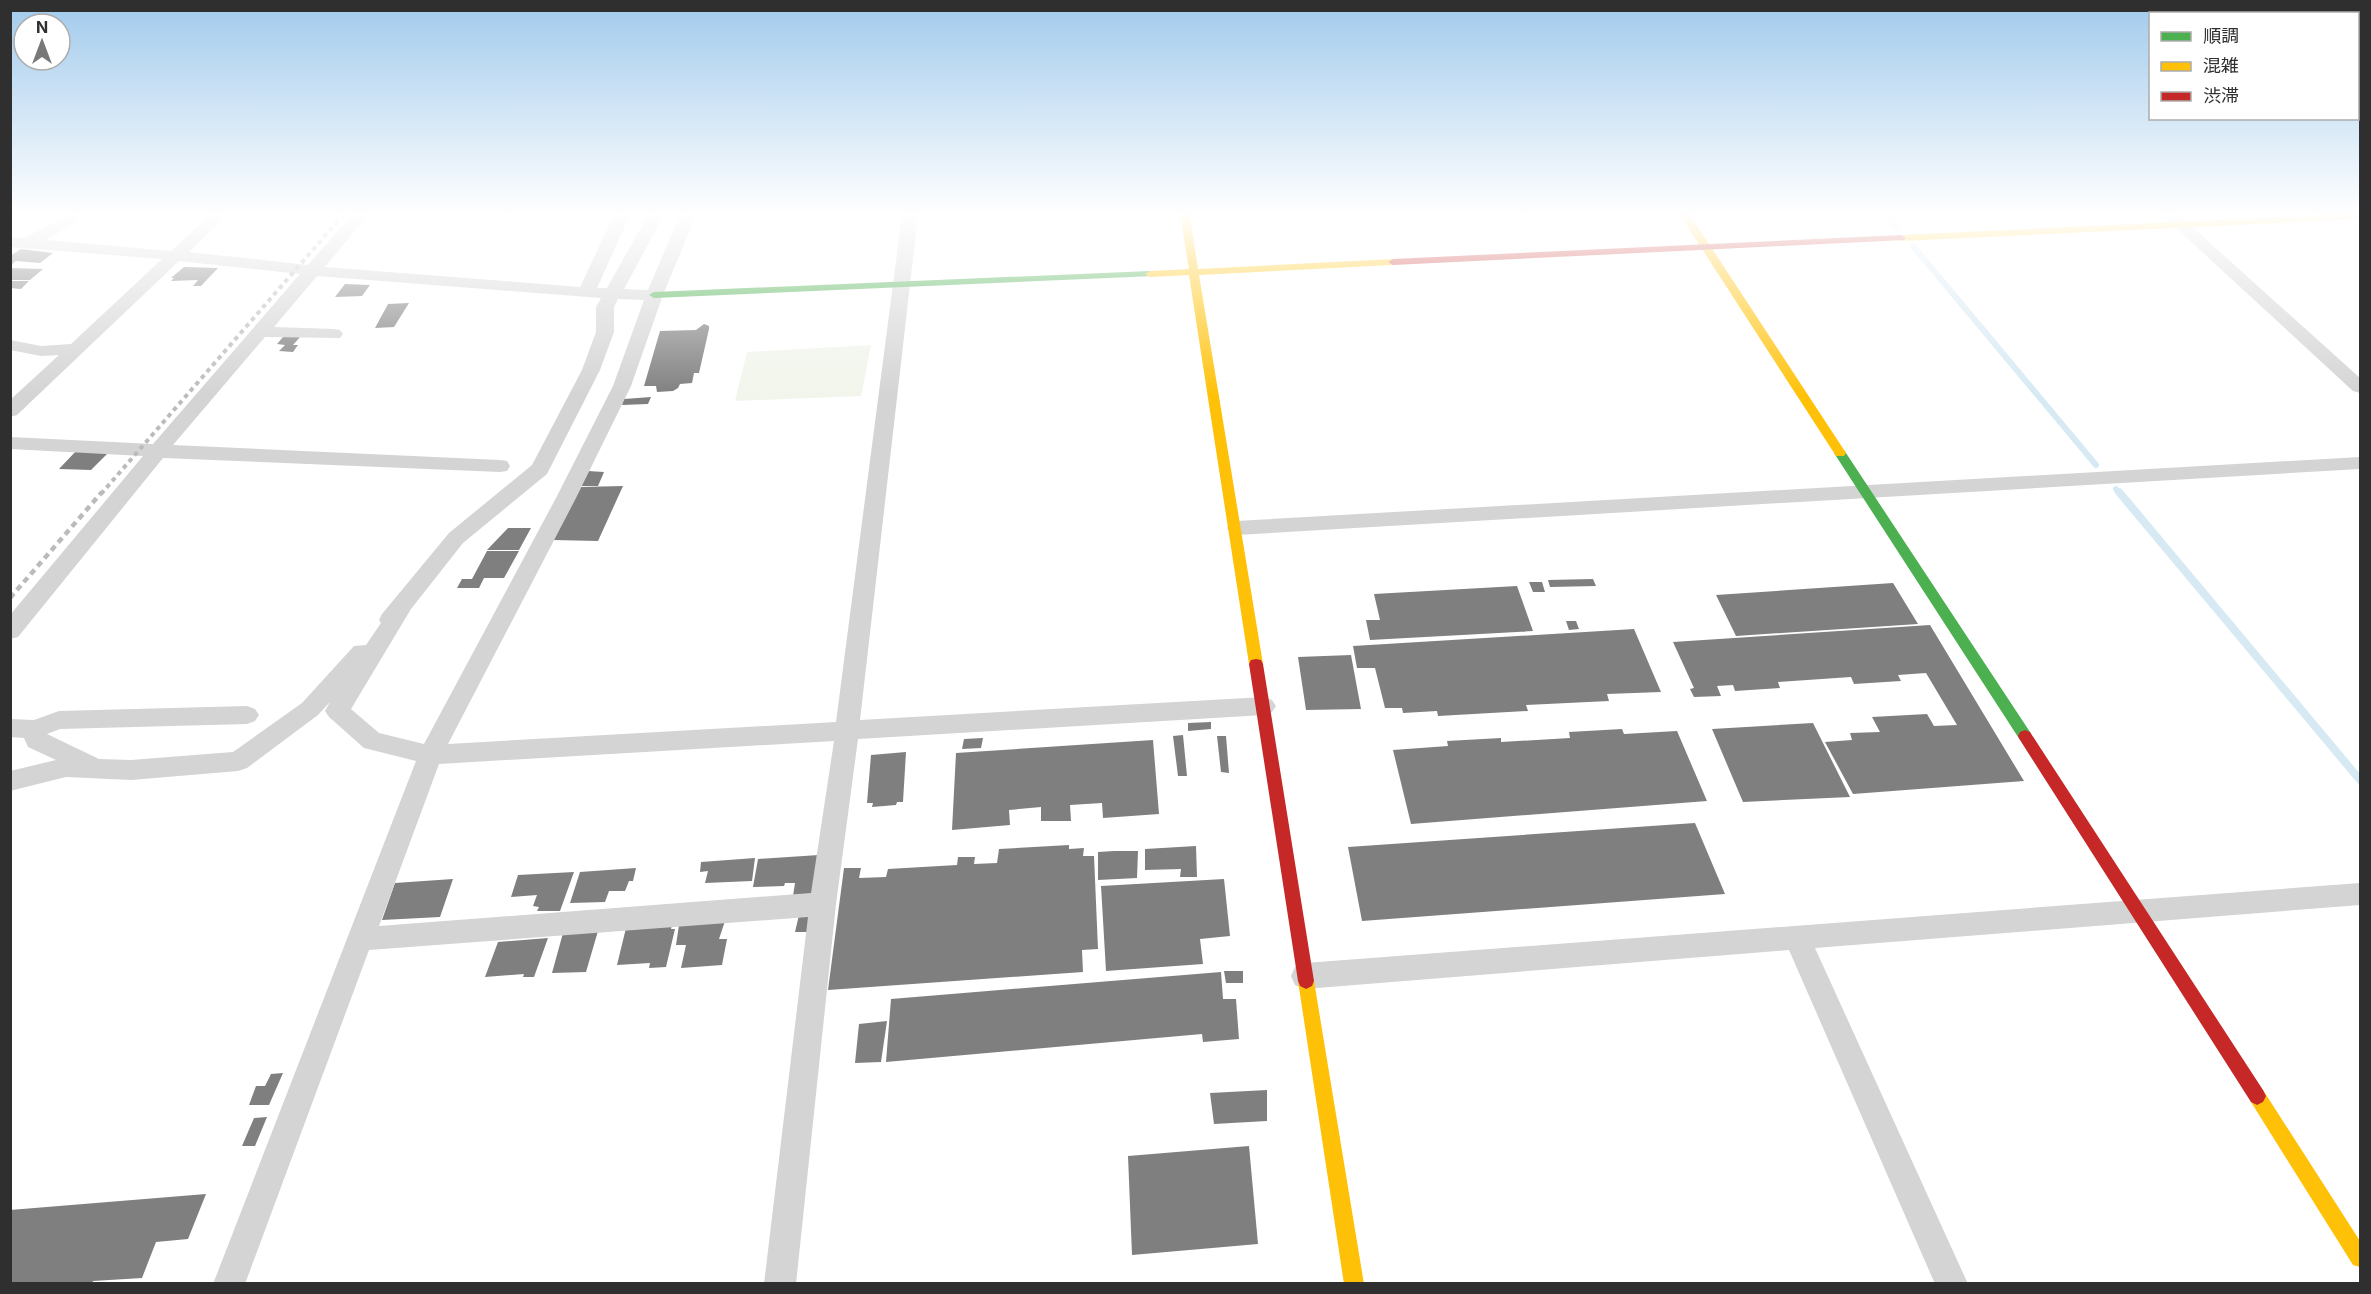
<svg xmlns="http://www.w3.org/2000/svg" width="2371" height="1294" viewBox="0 0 2371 1294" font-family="Inter,'Noto Sans JP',sans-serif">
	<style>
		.green { fill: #f1f5eb }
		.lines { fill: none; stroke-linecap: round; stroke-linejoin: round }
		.stream-far1 { stroke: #d7eaf3; stroke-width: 6 }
		.stream { stroke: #d7eaf3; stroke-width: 8 }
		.building { fill: #7f7f7f }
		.street { fill: #d4d4d4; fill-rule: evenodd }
		.fast { fill: #4caf50; fill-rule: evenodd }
		.slow { fill: #ffc107; fill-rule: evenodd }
		.jam { fill: #c62828; fill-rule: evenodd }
		.rail-far1 { stroke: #bbb; stroke-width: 4; stroke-dasharray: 4.5 4; stroke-linecap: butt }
		.rail { stroke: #bbb; stroke-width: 4.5; stroke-dasharray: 6 4.5; stroke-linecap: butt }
	</style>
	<rect width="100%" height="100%" fill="#fff"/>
	<!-- green -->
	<path class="green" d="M871 345 861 396 735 401 747 352Z"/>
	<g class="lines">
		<!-- stream-far1 -->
		<path class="stream-far1" d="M1886 215 1898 229
			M1913 246 2096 465
			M2116 489 2120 494"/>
		<!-- stream -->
		<path class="stream" d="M2119 492 2360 780"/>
	</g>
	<!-- building -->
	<path class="building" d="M21 249 53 253 40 263 16 261 10 266V256Z
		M184 267 218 268 201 286H193L198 280 171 281 174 278H171Z
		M10 268 43 269 30 280H10Z
		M10 281H29L21 289 10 288Z
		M345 284 370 285 362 296 335 297Z
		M409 303 394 327 375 328 388 304Z
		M704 324 709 326V329L699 373H694L692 383 680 384 678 388 673 391 657 392 656 386H644L660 331 696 330Z
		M296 336H301L293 345H298L293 352 279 351 285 345 277 344 283 337Z
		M651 397 648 404 622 405 624 399Z
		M76 451 108 453 91 470 59 469Z
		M588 471 604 472 598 486H581Z
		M623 486 598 541 553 540 580 487Z
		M508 528H531L519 550H487Z
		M487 551H519L504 578H484L479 588H457L462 579H472Z
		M1593 579 1596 586 1550 587 1548 580Z
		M1529 582H1542L1545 592H1533Z
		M1893 583 1918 624 1736 636 1716 595Z
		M1517 586 1533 631 1370 640 1366 620H1380L1374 594Z
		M1566 621H1576L1579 629 1569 630Z
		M1930 625 2024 781 1853 794 1825 742 1852 740 1850 733 1880 732 1872 717 1927 714 1934 726 1957 725 1926 673 1898 675 1901 681 1854 684 1851 677 1778 682 1780 688 1735 691 1733 685 1717 686 1721 696 1694 697 1690 689 1694 688 1673 642Z
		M1634 629 1661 692 1607 694 1609 701 1526 705 1528 711 1438 716 1437 711 1403 713 1402 708H1385L1375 668H1357L1353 646Z
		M1351 655 1361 709 1306 710 1298 657Z
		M1211 722V729L1188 731V723Z
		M1813 723 1850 797 1743 802 1712 729Z
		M1622 729 1624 734 1677 731 1707 801 1411 824 1393 750 1448 746 1447 741 1501 738V742L1570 738 1569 732Z
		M1183 735 1187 776H1178L1173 736Z
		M1217 736H1226L1229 773 1221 772Z
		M983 738 981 748 962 749 964 739Z
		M1153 740 1159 814 1103 818 1102 803 1070 805 1071 821H1041V807L1009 810 1010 825 952 830 956 753Z
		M906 752 903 802H897L896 805 872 807 873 803H867L871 755Z
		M1695 823 1725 894 1362 921 1348 847Z
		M1069 845V849L1084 848 1083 856H1094L1098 949 1082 950 1083 972 828 990 844 868H861L859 878 886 877 888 869 957 865 958 857H975L974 864 997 863 999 849Z
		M1196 846 1197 877H1180L1181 869 1145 870V849Z
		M1114 851H1138L1137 878 1098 880V852Z
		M819 855 813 896H793L795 883H785L784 886 753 887 758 859Z
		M755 858 752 881 705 883 708 871 700 872 701 862Z
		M636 868 633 881H629L625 891H609L605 902 570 903 580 872Z
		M574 872 560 911H537L539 907 533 906 537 895 511 897 518 875Z
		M453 879 440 917 382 920 395 883Z
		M1224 879 1230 936 1200 939 1203 964 1106 971 1101 886Z
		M799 915 810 916 807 932H795Z
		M725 921 719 939H727L722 965 681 968 686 945H676L679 925Z
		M672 925 671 929H675L666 967 649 968 650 963 617 965 626 928Z
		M598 931 586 972 552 973 563 933Z
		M548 938 534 977H523L524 974 485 977 498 942Z
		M1224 971H1243V983H1226Z
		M1221 972 1223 999H1236L1239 1039 1203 1042 1202 1034 886 1062 891 999Z
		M887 1021 881 1062 855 1063 859 1024Z
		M283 1073 269 1105H249L256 1086H265L271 1074Z
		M1267 1090V1121L1214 1124 1210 1093Z
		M267 1117 255 1146H242L254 1118Z
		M1249 1146 1258 1244 1132 1255 1128 1156Z
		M206 1194 188 1239 156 1242 142 1278 93 1281 92 1284H10V1210Z"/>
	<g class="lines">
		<!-- street -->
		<path class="street" d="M68 215H88L46 240 171 251 210 215H227L189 252 308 265 352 215H368L325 267 580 287 614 215H630L597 288H607L648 215H664L624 289 648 290 680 215H696L663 295 631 386 576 498 448 744 836 722 902 215H918L860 720 1264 697 1272 700 1276 706 1272 712 1264 715 858 739 836 904 796 1284H764L808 917 369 950 245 1284H213L416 761 364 748 329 717 325 711 330 702 318 715 247 768 238 771 131 780 66 777 10 791V771L56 760 28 747 24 738 10 737V719L34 720 59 711 247 706 255 709 259 715 255 721 247 724 60 729 47 734 99 759 131 760 233 752 302 703 354 646 366 645 381 623 379 620 382 614 449 533 532 465 582 370 596 332V307L601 298 317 276 274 327 334 329 340 330 343 334 340 338 265 337 173 445 500 460 507 461 510 466 507 471 500 472 163 458 18 637 10 639V615L143 456 10 449V437L153 444 300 274 179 261 17 415 10 417V400L59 355 41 356 10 350V340L41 346 71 344 162 259 10 247V237L24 238ZM618 299 644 300 613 386 556 498 424 744 379 733 351 709 411 609 463 543 547 474 600 370 614 332V307ZM834 741 811 893 379 926 439 764Z
			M2162 215H2179L2360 378V393L2353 391Z
			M2360 457V469L1237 535 1230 533 1227 528 1230 523 1237 521Z
			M2360 883V905L1815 948 1968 1284H1935L1789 950 1305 989 1295 985 1291 976 1295 967 1305 963Z"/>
		<!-- fast -->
		<path class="fast" d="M1150 271 1154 272V276L654 298 649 295 654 292Z
			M1840 449 1844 450 2030 732 2032 736 2030 740H2020L1834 453Z"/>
		<!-- slow -->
		<path class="slow" d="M1180 215H1190L1198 269 1393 259 1398 262 1393 265 1199 275 1263 664 1261 668H1251L1249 664 1189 275 1150 277 1145 274 1150 271 1189 269Z
			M1680 215H1690L1846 453 1844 456H1836Z
			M2325 215H2360V219L1901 241 1896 238 1901 235Z
			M1306 973 1312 976 1314 981 1364 1284H1344L1298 981 1300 976Z
			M2257 1087 2263 1090 2360 1241V1267L2353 1265 2251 1102 2248 1096 2251 1090Z"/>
		<!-- jam -->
		<path class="jam" d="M1901 235 1906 238 1904 240 1393 265 1388 262 1393 259Z
			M1256 659 1261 660 1263 664 1314 981 1312 986 1306 989 1300 986 1298 981 1249 664 1251 660Z
			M2025 730 2030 732 2263 1090 2266 1096 2263 1102 2257 1105 2251 1102 2020 740 2018 736 2020 732Z"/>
		<!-- rail-far1 -->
		<path class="rail-far1" d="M101 494 343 215"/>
		<!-- rail -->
		<path class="rail" d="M10 598 102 492"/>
	</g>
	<!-- sky -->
	<linearGradient id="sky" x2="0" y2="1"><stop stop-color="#a1caec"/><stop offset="0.54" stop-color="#fff"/><stop offset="1" stop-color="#fff" stop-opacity="0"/></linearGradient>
	<rect width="2371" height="396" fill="url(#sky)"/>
	<!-- border -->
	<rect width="2371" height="1294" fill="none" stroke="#2f2f2f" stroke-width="24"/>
	<!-- legend -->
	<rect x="2149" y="12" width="210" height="108" fill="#ffffff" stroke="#acacac" stroke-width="1.5"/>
	<rect x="2161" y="32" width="30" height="9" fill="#4caf50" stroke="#acacac" stroke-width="1.5"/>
	<text x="2203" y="42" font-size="18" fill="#2f2f2f">順調</text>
	<rect x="2161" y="62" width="30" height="9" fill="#ffc107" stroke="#acacac" stroke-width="1.5"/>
	<text x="2203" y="72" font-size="18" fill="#2f2f2f">混雑</text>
	<rect x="2161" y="92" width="30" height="9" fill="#c62828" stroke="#acacac" stroke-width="1.5"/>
	<text x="2203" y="102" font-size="18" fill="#2f2f2f">渋滞</text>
	<!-- north arrow -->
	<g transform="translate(42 42)"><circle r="28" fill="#ffffff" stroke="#acacac" stroke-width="1.5"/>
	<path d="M0-4.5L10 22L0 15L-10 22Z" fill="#787878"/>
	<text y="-9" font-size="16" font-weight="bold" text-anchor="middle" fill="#2f2f2f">N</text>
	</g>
</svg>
